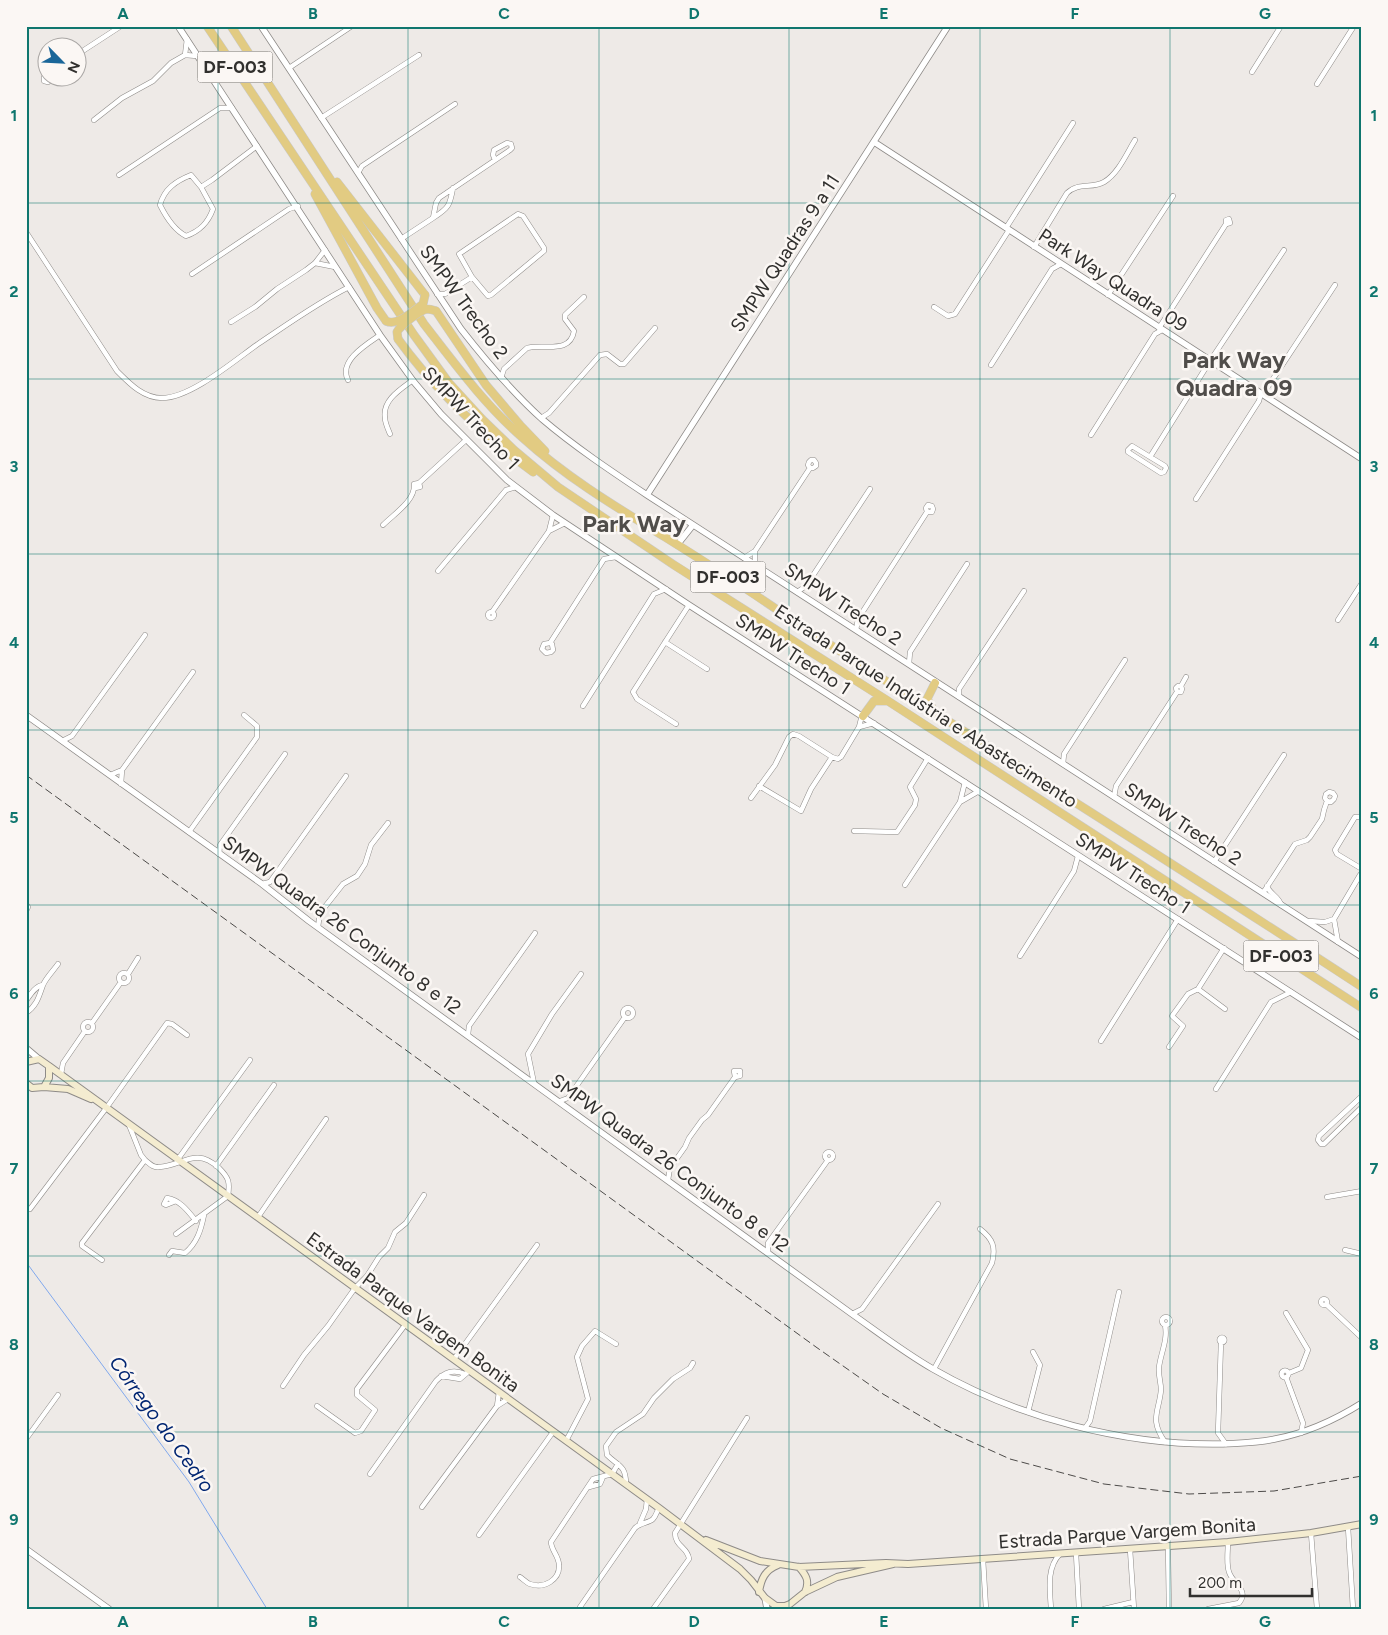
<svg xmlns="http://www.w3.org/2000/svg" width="1388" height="1635" viewBox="0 0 1388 1635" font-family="Figtree,sans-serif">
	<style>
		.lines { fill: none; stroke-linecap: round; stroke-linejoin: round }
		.stream { stroke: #80a8ed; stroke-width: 1 }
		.minor-casing { stroke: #8e8b88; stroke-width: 5.5 }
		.tertiary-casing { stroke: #8e8b88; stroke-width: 7 }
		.secondary-casing { stroke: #8e8b88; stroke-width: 8 }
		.trunk-casing { stroke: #c9c9c9; stroke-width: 9 }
		.minor { stroke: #fff; stroke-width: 4.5 }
		.tertiary { stroke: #fff; stroke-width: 5.5 }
		.secondary { stroke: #f4ecd0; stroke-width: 6 }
		.trunk { stroke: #e2cb82; stroke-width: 8 }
		.rail { stroke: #4d4b49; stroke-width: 1; stroke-dasharray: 8 4; stroke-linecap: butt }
		.trunk-bridge-casing { stroke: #c9c9c9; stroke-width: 9; stroke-linecap: butt }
		.trunk-bridge { stroke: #e2cb82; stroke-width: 8 }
		.grid { fill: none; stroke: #0f766e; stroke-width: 1; stroke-opacity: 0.55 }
		.labels { text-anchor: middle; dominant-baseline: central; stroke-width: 5; stroke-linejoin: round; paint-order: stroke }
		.shield { fill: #fbf7f4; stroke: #6e6c69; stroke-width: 1 }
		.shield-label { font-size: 18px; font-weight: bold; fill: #31302e }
		.street-label { font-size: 19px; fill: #31302e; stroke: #fbf7f4 }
		.water-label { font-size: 20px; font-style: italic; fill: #002572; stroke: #fbf7f4 }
		.district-label { font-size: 24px; font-weight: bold; fill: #504d4a; stroke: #fbf7f4 }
		.neatline { fill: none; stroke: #0f766e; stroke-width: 2 }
		.grid-label { font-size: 16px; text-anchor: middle; font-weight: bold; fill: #0f766e }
	</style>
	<rect width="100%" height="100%" fill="#eeeae7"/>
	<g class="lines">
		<!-- stream -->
		<path class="stream" d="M26 1262 189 1482 267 1609"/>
		<!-- minor casing -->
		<g class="minor-casing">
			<path id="minor" d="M78 54 121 26
				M185 55 187 39
				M289 68 352 26
				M1252 72 1281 26
				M48 73 44 77V81L48 82 53 78
				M1317 84 1354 26
				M321 118 419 55
				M94 120 122 98 153 81 171 63 185 55 197 56
				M358 173 362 166 455 104
				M119 175 220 108H232
				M201 187 213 209C208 223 200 231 186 236 174 230 166 217 160 205 164 189 176 181 191 175L201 187 212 180 257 146
				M518 214 523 216 544 248V251L491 295 488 296 472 277 459 254Z
				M433 218C449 208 450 205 453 188
				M1006 228 1073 123
				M26 232 117 371C129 383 143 398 162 398 191 398 235 360 258 344 288 324 317 303 349 287
				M401 239 433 218 436 203 439 198 510 150 512 148 511 144 507 143 494 150 493 155 495 160
				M1034 247 1067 193C1078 182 1092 189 1104 182 1118 174 1127 153 1135 140
				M315 263 335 267
				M192 274 289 209 298 206
				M437 294H445L472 277
				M1108 295 1173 196
				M934 307 948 316 955 314 1009 230
				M231 322 255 307 277 289 306 270 315 263 325 250
				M1159 328 1226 224V220L1229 219 1230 223 1226 224
				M991 365 1052 269 1061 264
				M501 378 504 369 527 348C543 343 570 355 574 331L565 319V315L584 297
				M348 380C338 361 367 344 380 335
				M1263 394 1335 285
				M541 418 549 413 600 355 607 354 620 364H624L655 328
				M390 434C388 429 385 423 385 418 382 400 401 389 413 380
				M1091 435 1155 334 1162 330
				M1132 446 1165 466 1166 468 1164 472 1161 473 1128 452V450Z
				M1150 457 1210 361 1284 250
				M419 483 466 440
				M1196 499 1259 401 1261 393
				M383 525C394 514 416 500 414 484L419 483 420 487 415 488
				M549 531 565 523
				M744 558 755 551 810 468H813L816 466V463L814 460H811L809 462 808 465 810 468
				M755 565V551
				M438 571 506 490 516 487
				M797 592 806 586 870 489
				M488 615a3 3 0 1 1 6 0a3 3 0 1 1-6 0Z
				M492 612 549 531 553 515
				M1338 620 1362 583
				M856 630 858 619 927 512 926 508 928 505 932 506 933 509 932 512H927
				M665 642 707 669
				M550 643 552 644 553 650 551 652 546 653 542 649 544 644 550 643 604 559 616 557
				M909 664 910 652 967 564
				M1181 686 1186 677
				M959 697V689L1024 591
				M583 706 654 594 666 589
				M676 724 637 699 633 692 689 605
				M859 727 874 723
				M62 741 72 736 145 635
				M1063 764 1064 754 1125 660
				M110 775 122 770 193 672
				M121 784 122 770
				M759 786 801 811 811 789 830 760 832 757 838 759 841 757 859 727 862 715
				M1114 797 1116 786 1177 692H1181L1182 689 1181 686H1178L1176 688 1177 692
				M751 798 775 765 789 737 793 734 799 736 832 757
				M960 802 979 791
				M1362 817H1355L1335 850 1337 854 1362 869
				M854 831 897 832 915 805 916 799 910 787 928 758
				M189 832 257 737V726L244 715
				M219 854 220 845 285 754
				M1214 862 1284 755
				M262 884 270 882 346 776
				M905 885 960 802 965 782
				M1267 886C1270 895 1279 896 1281 905
				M1263 893 1295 844 1307 840 1310 837 1322 819 1324 810 1327 801 1325 798 1326 794 1329 792 1333 793 1335 796 1334 799 1331 802 1327 801
				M26 904 28 907 26 911
				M1334 919 1338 942
				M1308 921 1325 922 1334 919 1360 875
				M318 927 320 913 343 884 357 876 365 864 371 845 388 823
				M1020 956 1074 871 1078 856
				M119 978a5 5 0 1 1 10 0a5 5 0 1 1-10 0Z
				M128 974 138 958
				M1198 989 1225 1009
				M26 1001C30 995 35 986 43 985
				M623 1013a5 5 0 1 1 10 0a5 5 0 1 1-10 0Z
				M26 1013C37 1006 39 996 43 985 46 978 53 971 58 964
				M83 1027a5 5 0 1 1 10 0a5 5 0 1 1-10 0Z
				M92 1023 121 982
				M468 1035 469 1026 535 933
				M1101 1041 1178 919
				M1169 1047 1183 1026 1172 1016 1188 994 1198 989 1224 948
				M61 1074 63 1063 85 1031
				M534 1083 528 1054 552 1014 581 974
				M1216 1089 1271 1002 1291 992
				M1362 1096 1319 1136 1318 1140 1321 1144H1324L1362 1107
				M560 1101 568 1098 625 1017
				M129 1125 141 1155 145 1160
				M825 1156a4 4 0 1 1 8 0a4 4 0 1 1-8 0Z
				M178 1159 250 1060
				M216 1166 274 1085
				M668 1180 670 1168 685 1147 689 1138 702 1120 708 1115 735 1077 734 1071H740V1076L735 1077
				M1327 1197 1362 1191
				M176 1201 166 1205 164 1204 167 1198C180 1200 188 1211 196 1221
				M30 1209 107 1107 167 1023 172 1024 187 1035
				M258 1217 326 1119
				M1345 1250 1362 1254
				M768 1252V1243L828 1160
				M169 1255 172 1251 185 1253C197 1243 201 1230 204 1215
				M102 1260 82 1246V1243L145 1160C150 1164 153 1168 159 1167 183 1166 195 1146 219 1168 229 1178 230 1182 228 1196L176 1234
				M1321 1302a3 3 0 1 1 6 0a3 3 0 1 1-6 0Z
				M1327 1305 1362 1338
				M1286 1313 1308 1350 1301 1368 1289 1373
				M852 1314 862 1309 938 1204
				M1162 1321a4 4 0 1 1 8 0a4 4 0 1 1-8 0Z
				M1219.5 1340a2.5 2.5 0 1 1 5 0a2.5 2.5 0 1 1-5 0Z
				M1221 1342 1218 1433 1226 1444
				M454 1359 537 1245
				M934 1369 992 1263C996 1247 993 1239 980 1229
				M1281.5 1374a3.5 3.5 0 1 1 7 0a3.5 3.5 0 1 1-7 0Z
				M441 1376 460 1379 467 1373
				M1286 1377 1303 1423 1301 1433
				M283 1386 304 1355 328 1326 355 1288 367 1276 379 1257 388 1248 395 1232 406 1223 424 1195
				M317 1406 355 1433 361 1431 375 1410 357 1395V1389L405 1325
				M497 1406 499 1392
				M1028 1412 1040 1365 1033 1352
				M1085 1428 1090 1421 1119 1292
				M26 1439 58 1395
				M566 1441 588 1399 577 1357 582 1346 595 1331 616 1344
				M1165 1442C1149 1419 1159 1412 1161 1390 1161 1382 1158 1375 1159 1367 1161 1352 1168 1340 1165 1325
				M370 1474 436 1381C445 1372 453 1369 465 1374
				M626 1484C626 1465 618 1466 607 1455L606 1446 616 1432 643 1414 654 1398 673 1379 690 1368 693 1363
				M589 1487 600 1484 603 1477
				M422 1507 497 1406 508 1399
				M640 1523 646 1509 647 1499
				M1348 1527 1353 1609
				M1311 1533 1317 1609
				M479 1535 553 1432
				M1168 1546 1169 1609
				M1130 1549 1134 1609
				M1076 1553 1079 1609
				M983 1559 986 1609
				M520 1577C523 1579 527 1583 530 1584 544 1589 560 1580 559 1565 559 1556 551 1550 551 1542L593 1479 612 1474 618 1464
				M580 1607 635 1528C640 1523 649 1523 653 1519 656 1516 657 1511 659 1508
				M653 1609 689 1559C688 1547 675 1547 675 1533L747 1418
				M1051 1609C1050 1591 1046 1568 1060 1554
				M1104 1609 1133 1602
				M1208 1609 1239 1603C1250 1590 1232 1583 1229 1572 1226 1563 1228 1551 1228 1542"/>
		</g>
		<!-- tertiary casing -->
		<g class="tertiary-casing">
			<path id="tertiary" d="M178 26 380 335 414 382 441 414 507 480 553 515 689 605 1362 1038
				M261 26 461 329C486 361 512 392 542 419 575 447 611 471 647 495L1362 957
				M874 142 1362 459
				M647 495 948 26
				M677 545 693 525
				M26 715 262 884 309 921 852 1314C879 1333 905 1353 933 1369 1018 1418 1125 1446 1223 1444 1240 1443 1258 1443 1275 1439 1307 1433 1335 1420 1362 1403
				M26 1048 39 1059
				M26 1549 109 1609
				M765 1598 767 1609"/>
		</g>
		<!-- secondary casing -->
		<g class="secondary-casing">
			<path id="secondary" d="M26 1062 39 1059 49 1066V1078L44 1087 32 1088 26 1083
				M49 1066 659 1508 740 1569 751 1580 765 1598 776 1606H785L790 1604 805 1592 837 1577 893 1564
				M44 1087 68 1089 91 1099
				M706 1540 760 1561 799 1567 886 1563 908 1564 1228 1542 1311 1533 1362 1524
				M799 1567C806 1575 810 1581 805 1592
				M759 1592C761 1579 765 1570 778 1565"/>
		</g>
		<!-- trunk casing -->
		<g class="trunk-casing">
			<path id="trunk" d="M207 26 414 335 449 383 482 419 514 450 558 487 674 565 888 701 1362 1008
				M231 26 424 324C455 364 485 405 523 438 566 477 616 507 665 537 705 562 744 587 782 613 974 740 1170 861 1362 987
				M337 182 425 295
				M315 194 377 308 386 321
				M436 311 486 385 520 425 545 451
				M398 339C435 390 482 434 533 472
				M934 711 927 699 935 683
				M863 716 874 701H888"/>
		</g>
		<!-- minor -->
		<use href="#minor" class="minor"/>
		<!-- tertiary -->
		<use href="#tertiary" class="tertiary"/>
		<!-- secondary -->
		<use href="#secondary" class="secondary"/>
		<!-- trunk -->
		<use href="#trunk" class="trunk"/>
		<!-- rail -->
		<path class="rail" d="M26 775 816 1347 883 1394 941 1428 1010 1459 1104 1484 1189 1494 1274 1491 1362 1476"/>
		<!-- trunk-bridge casing -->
		<g class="trunk-bridge-casing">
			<path id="trunk-bridge" d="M386 321C397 327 413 311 423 304L425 295
				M398 339 397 332C400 326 420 310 427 309 430 309 433 310 436 311"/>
		</g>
		<!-- trunk-bridge -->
		<use href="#trunk-bridge" class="trunk-bridge"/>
	</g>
	<!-- grid -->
	<path class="grid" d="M218 26V1609M408 26V1609M599 26V1609M789 26V1609M980 26V1609M1170 26V1609M26 203H1362M26 379H1362M26 554H1362M26 730H1362M26 905H1362M26 1081H1362M26 1256H1362M26 1432H1362"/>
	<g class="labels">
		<!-- shield labels -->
		<g class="shield">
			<rect x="197.5" y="51.5" width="75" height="31" rx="4"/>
			<rect x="690.5" y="561.5" width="75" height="31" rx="4"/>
			<rect x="1243.5" y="940.5" width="75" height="31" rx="4"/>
		</g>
		<g class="shield-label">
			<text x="235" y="67">DF-003</text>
			<text x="728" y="577">DF-003</text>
			<text x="1281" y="956">DF-003</text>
		</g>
		<!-- street labels -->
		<g class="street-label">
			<text transform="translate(785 253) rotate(-57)">SMPW Quadras 9 a 11</text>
			<text transform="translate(1113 280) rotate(33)">Park Way Quadra 09</text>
			<text transform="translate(464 302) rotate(54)">SMPW Trecho 2</text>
			<text transform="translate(471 418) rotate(47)">SMPW Trecho 1</text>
			<text transform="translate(843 604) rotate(33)">SMPW Trecho 2</text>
			<text transform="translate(793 654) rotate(33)">SMPW Trecho 1</text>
			<text transform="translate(926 706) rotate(33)">Estrada Parque Indústria e Abastecimento</text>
			<text transform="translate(1183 824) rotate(33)">SMPW Trecho 2</text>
			<text transform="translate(1133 873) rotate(33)">SMPW Trecho 1</text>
			<text transform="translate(342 925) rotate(36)">SMPW Quadra 26 Conjunto 8 e 12</text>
			<text transform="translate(670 1163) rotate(36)">SMPW Quadra 26 Conjunto 8 e 12</text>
			<text transform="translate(413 1312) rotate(36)">Estrada Parque Vargem Bonita</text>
			<text transform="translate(1127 1533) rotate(-4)">Estrada Parque Vargem Bonita</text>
		</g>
		<!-- water labels -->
		<g class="water-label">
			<text transform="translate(162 1424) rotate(54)">Córrego do Cedro</text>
		</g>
		<!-- district labels -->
		<g class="district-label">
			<text x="1234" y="359">Park Way<tspan x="1234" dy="28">Quadra 09</tspan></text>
			<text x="634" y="523">Park Way</text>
		</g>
	</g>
	<!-- border -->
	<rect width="1388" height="1635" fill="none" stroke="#fbf7f4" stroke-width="55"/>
	<!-- north arrow -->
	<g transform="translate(62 62) rotate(114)"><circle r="24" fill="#fbf7f4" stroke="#aaa7a5"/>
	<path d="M0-4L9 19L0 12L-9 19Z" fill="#1a6699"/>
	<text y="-8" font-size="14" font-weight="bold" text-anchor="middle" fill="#31302e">N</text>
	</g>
	<!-- scale -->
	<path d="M1190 1588v8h122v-8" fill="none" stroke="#31302e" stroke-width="2.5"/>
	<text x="1198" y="1588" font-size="15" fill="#31302e" stroke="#fbf7f4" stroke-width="4" paint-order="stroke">200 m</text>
	<rect x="28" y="28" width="1332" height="1580" class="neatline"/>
	<g class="grid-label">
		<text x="123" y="19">A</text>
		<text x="313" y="19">B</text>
		<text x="504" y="19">C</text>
		<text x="694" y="19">D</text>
		<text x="884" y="19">E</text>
		<text x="1075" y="19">F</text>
		<text x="1265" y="19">G</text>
		<text x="14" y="121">1</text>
		<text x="1374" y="121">1</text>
		<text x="14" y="297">2</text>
		<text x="1374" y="297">2</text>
		<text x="14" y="472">3</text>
		<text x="1374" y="472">3</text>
		<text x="14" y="648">4</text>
		<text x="1374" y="648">4</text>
		<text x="14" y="823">5</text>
		<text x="1374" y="823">5</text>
		<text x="14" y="999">6</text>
		<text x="1374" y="999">6</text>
		<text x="14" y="1174">7</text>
		<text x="1374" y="1174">7</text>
		<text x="14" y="1350">8</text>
		<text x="1374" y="1350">8</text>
		<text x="14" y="1525">9</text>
		<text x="1374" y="1525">9</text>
		<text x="123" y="1627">A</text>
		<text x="313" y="1627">B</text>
		<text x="504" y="1627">C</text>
		<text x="694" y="1627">D</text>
		<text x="884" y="1627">E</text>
		<text x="1075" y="1627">F</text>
		<text x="1265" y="1627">G</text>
	</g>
</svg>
